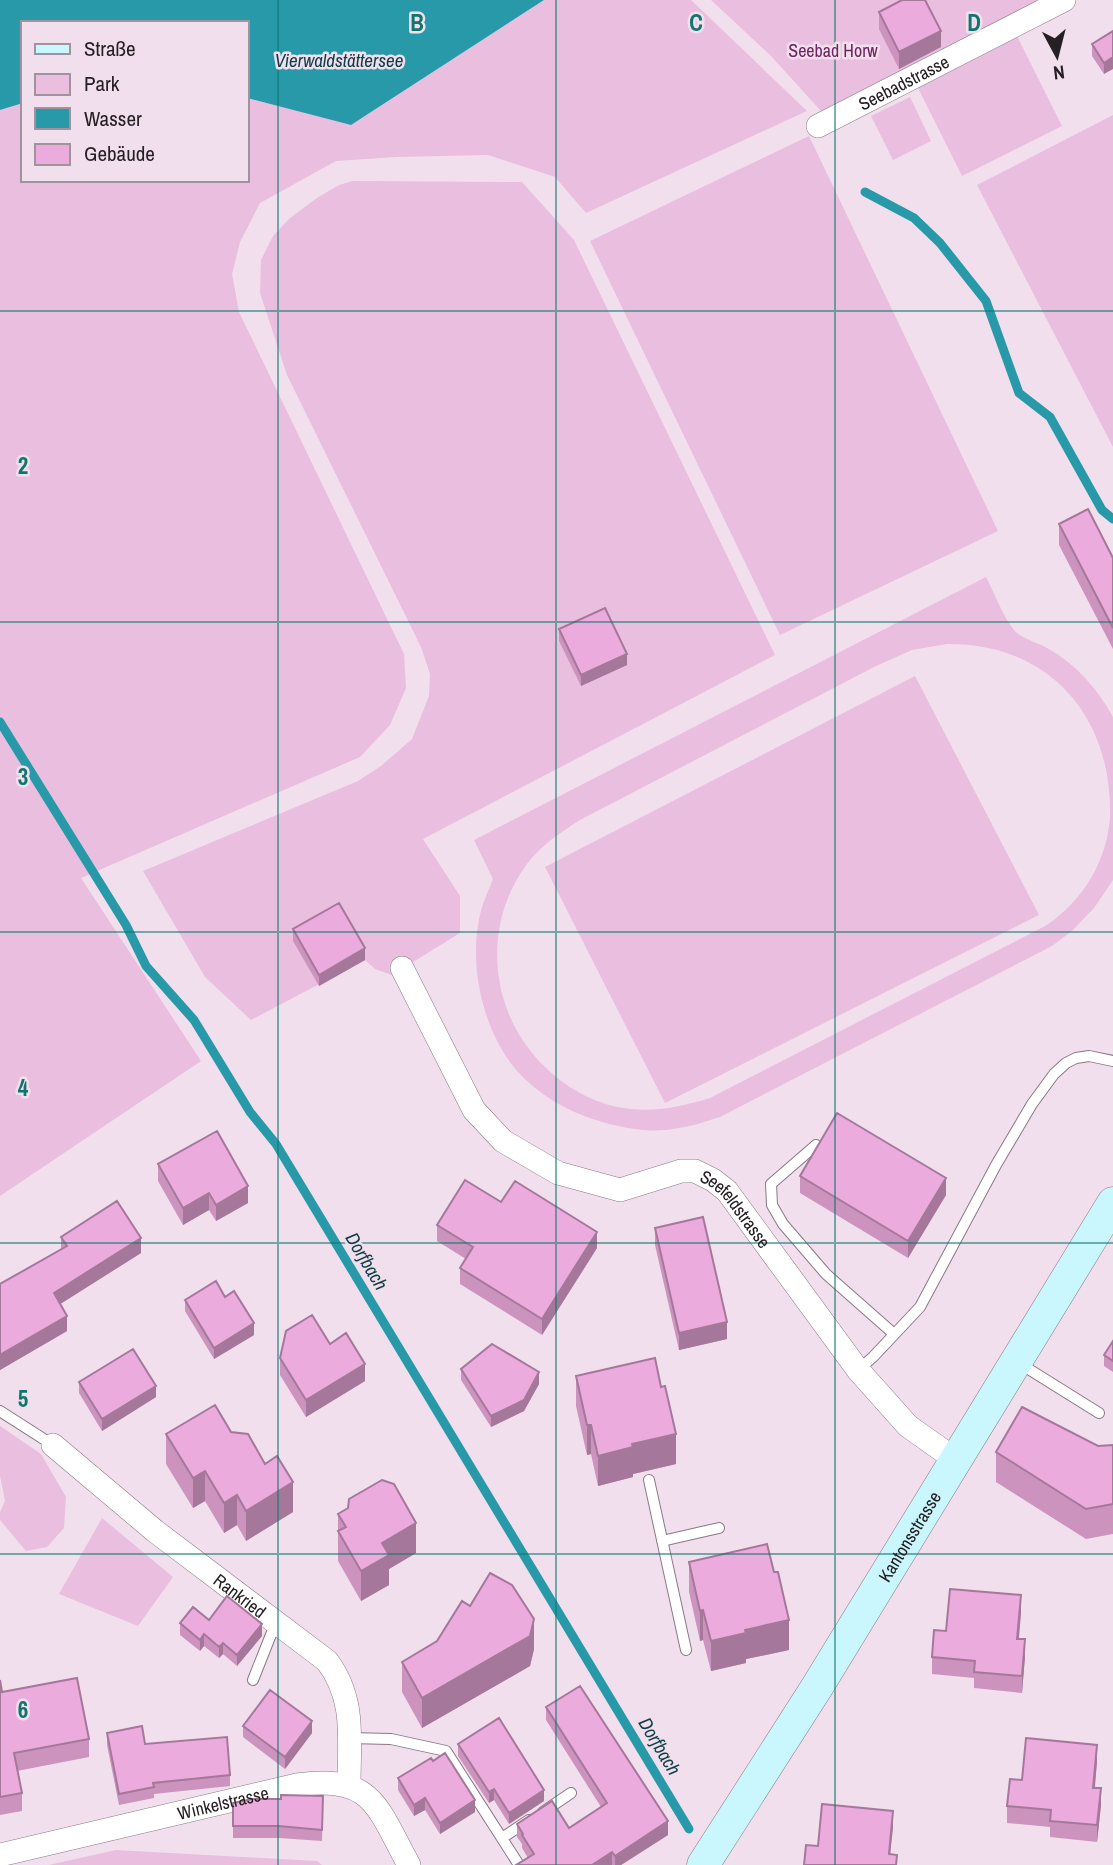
<svg xmlns="http://www.w3.org/2000/svg" width="1113" height="1865" viewBox="0 0 1113 1865" font-family="'Archivo Narrow',sans-serif">
	<style>
		.green { fill: #e9bedf; fill-rule: evenodd }
		.water { fill: #2799a9 }
		.lines { fill: none; stroke-linecap: round; stroke-linejoin: round }
		.stream { stroke: #2799a9; stroke-width: 9 }
		.service-casing { stroke: #897985; stroke-width: 12 }
		.minor-casing { stroke: #897985; stroke-width: 24 }
		.secondary-casing { stroke: #897985; stroke-width: 33 }
		.service { stroke: #fff; stroke-width: 10 }
		.minor { stroke: #fff; stroke-width: 23 }
		.secondary { stroke: #caf7fd; stroke-width: 32 }
		.wall { fill: #cb93be }
		.shaded-wall { fill: #a5789b }
		.building { fill: #ecabdd; stroke: #a5789b; stroke-width: 2 }
		.grid { fill: none; stroke: #0f766e; stroke-width: 2; stroke-opacity: 0.55 }
		.labels { text-anchor: middle; dominant-baseline: central; stroke-width: 5; stroke-linejoin: round; paint-order: stroke }
		.park-label { font-size: 18px; fill: #6d2461; stroke: #f2dfed }
		.street-label { font-size: 18px; fill: #262024; stroke: #f2dfed }
		.water-label { font-size: 19px; font-style: italic; fill: #0d3f46; stroke: #f2dfed }
		.grid-label { font-size: 23px; text-anchor: middle; font-weight: bold; fill: #0f766e; stroke: #f2dfed; stroke-width: 5; stroke-linejoin: round; paint-order: stroke }
	</style>
	<rect width="100%" height="100%" fill="#f2dfed"/>
	<!-- green -->
	<path class="green" d="M544 0H691L807 111 586 213 555 177 488 155 397 157 336 161 260 203 240 242 232 274 239 312 404 654 406 688 390 725 360 757 81 878 201 1061 0 1196V110L23 103V180H247V98L351 125Z
		M711 0H1038L821 111 771 56Z
		M1016 34 1062 126 962 176 916 84Z
		M910 97 931 141 893 160 871 116Z
		M1113 115V447L977 185Z
		M809 136 998 531 780 635 590 241Z
		M353 181 522 182 574 240 775 655 423 839 460 896V933L392 975 375 969 365 960 251 1020 205 977 143 871 358 781 381 766 412 739 429 696 430 674 421 647 287 375 260 293 261 260 273 236 290 218 317 198 339 185Z
		M986 577C994 592 1003 617 1014 630 1020 638 1037 642 1047 648 1076 664 1097 688 1113 717V880L1094 908 1072 931 1052 946 720 1117C704 1122 689 1127 673 1129 649 1133 622 1128 599 1121 568 1112 539 1095 517 1071 481 1029 466 957 483 904 486 895 490 887 493 879L474 840ZM947 644C1048 643 1113 715 1110 818 1106 863 1083 900 1047 925L710 1098C683 1106 659 1112 631 1109 599 1106 569 1090 546 1068 490 1015 480 927 527 864 541 845 560 833 580 820L876 666 912 650Z
		M915 676 1039 915 665 1103 545 867Z
		M0 1426 41 1454 66 1497 64 1528 47 1547 26 1551 0 1520V1512L5 1501 0 1476Z
		M102 1518 173 1577 138 1626 59 1594Z
		M116 1850 317 1861 322 1865H49Z"/>
	<!-- water -->
	<path class="water" d="M0 0H544L351 125 247 98V23H23V103L0 110Z"/>
	<g class="lines">
		<!-- stream -->
		<path class="stream" d="M865 192 914 218 940 243 986 301 1019 393 1050 417 1102 510 1113 519
			M0 722 126 925 146 966 194 1020 250 1112 276 1144 689 1829"/>
		<!-- service casing -->
		<g class="service-casing">
			<path id="service" d="M816 1145 771 1184 772 1205 783 1224 826 1274 894 1334
				M1019 1363 1099 1413
				M858 1370 873 1357 920 1307 996 1165 1032 1104 1054 1074 1066 1063 1076 1058 1089 1056 1113 1061
				M0 1411 53 1445
				M649 1480 686 1650
				M662 1541 719 1528
				M253 1680 276 1622
				M349 1738 391 1739 446 1751 519 1865
				M543 1812 571 1793
				M502 1838 529 1820"/>
		</g>
		<!-- minor casing -->
		<g class="minor-casing">
			<g id="minor">
				<path id="s1" d="M818 126 1064 0"/>
				<path id="s2" d="M402 968 474 1110 503 1141 558 1173 620 1190 681 1171H695L713 1180 727 1191 858 1370 908 1426 956 1460"/>
				<path id="s3" d="M53 1445 155 1531 327 1661C356 1699 349 1740 349 1785"/>
				<path id="s4" d="M0 1855 297 1785C373 1774 377 1807 409 1865"/>
			</g>
		</g>
		<!-- secondary casing -->
		<g class="secondary-casing">
			<g id="secondary">
				<path id="s5" d="M703 1865 817 1687 1113 1203"/>
			</g>
		</g>
		<!-- service -->
		<use href="#service" class="service"/>
		<!-- minor -->
		<use href="#minor" class="minor"/>
		<!-- secondary -->
		<use href="#secondary" class="secondary"/>
	</g>
	<!-- wall -->
	<path class="wall" d="M879 12 941 47 899 69 879 29Z
		M1113 31 1104 74 1092 56V44Z
		M1059 524 1113 558V649L1059 545Z
		M559 629 627 665 581 686 559 641Z
		M293 929 365 960 319 986 293 941Z
		M158 1164 248 1203 216 1221 209 1210 183 1225 158 1181Z
		M800 1176 946 1195 908 1258 800 1193Z
		M501 1202 597 1248 542 1335 460 1284V1268L466 1259 437 1241V1225Z
		M655 1228 727 1339 679 1350 655 1245Z
		M61 1237 141 1253 60 1304 67 1331 0 1370V1284L61 1249Z
		M225 1297 254 1335 214 1359 185 1311V1300Z
		M1113 1341V1372L1104 1366V1355Z
		M330 1344 365 1381 306 1417 280 1375V1358Z
		M461 1369 539 1384 524 1411 491 1427 461 1380Z
		M576 1376 676 1464 633 1474V1477L598 1486 591 1454 587 1455 576 1406Z
		M79 1382 156 1397 102 1431 79 1393Z
		M231 1432 293 1512 246 1541 237 1525 224 1533 205 1501 193 1508 166 1464V1434Z
		M1113 1445V1534L1086 1539 996 1482V1452Z
		M338 1514 416 1553 389 1569V1585L361 1601 338 1561Z
		M689 1562 789 1650 746 1659V1663L711 1671 703 1640 700 1641 689 1592Z
		M1021 1612 1019 1639 1025 1656 1022 1693 974 1688V1678L932 1674V1657L946 1631Z
		M180 1623 262 1636 237 1666 223 1654 219 1658 204 1646 200 1651 180 1635Z
		M534 1649 530 1666 422 1728 402 1692V1662Z
		M0 1680 2 1692 89 1739V1757L17 1771 22 1793V1811L0 1815Z
		M546 1707 668 1835 621 1865H516L528 1858 522 1848V1844L517 1837V1824L569 1828 601 1807 546 1720Z
		M243 1726 312 1733 285 1769 243 1737Z
		M107 1733 145 1744 230 1775V1786L154 1794V1798L119 1805 107 1745Z
		M458 1744 544 1801 509 1824 494 1800 489 1803 458 1756Z
		M433 1761 475 1812 440 1834 425 1810 414 1816 398 1790V1778Z
		M1097 1761 1095 1788 1101 1805 1097 1842 1050 1837V1827L1007 1823V1806L1022 1780Z
		M323 1796 322 1841 279 1838H233V1803L281 1799Z"/>
	<!-- shaded-wall -->
	<path class="shaded-wall" d="M941 31V47L899 69V52Z
		M1113 57V69L1104 74V63Z
		M627 654V665L581 686V675Z
		M365 948V960L319 986V975Z
		M946 1178V1195L908 1258V1241Z
		M248 1186V1203L216 1221V1205Z
		M209 1193V1210L183 1225V1208Z
		M597 1232V1248L542 1335V1319Z
		M141 1238V1253L54 1308V1293Z
		M67 1316V1331L0 1370V1355Z
		M727 1322V1339L679 1350V1333Z
		M254 1323V1335L214 1359V1348Z
		M365 1364V1381L306 1417V1400Z
		M539 1372V1384L524 1411 491 1427V1416Z
		M156 1386V1397L102 1431V1419Z
		M587 1425H591V1454L587 1455Z
		M676 1434V1464L633 1474V1477L598 1486V1456L632 1444Z
		M205 1471V1501L193 1508V1478Z
		M293 1482V1512L246 1541V1511Z
		M237 1495V1525L224 1533V1503Z
		M416 1523V1553L389 1569V1585L361 1601V1571L382 1543Z
		M1021 1595V1612L1017 1656V1639Z
		M703 1610V1640L700 1641V1611Z
		M534 1619V1649L530 1666 422 1728V1698Z
		M789 1620V1650L746 1659V1663L711 1671V1641L745 1630Z
		M262 1624V1636L237 1666V1655Z
		M204 1634V1646L200 1651V1640Z
		M1025 1639V1656L1022 1693V1676Z
		M223 1643V1654L219 1658V1647Z
		M312 1721V1733L285 1769V1757Z
		M1097 1745V1761L1093 1805V1788Z
		M1101 1788V1805L1097 1842V1825Z
		M494 1789V1800L489 1803V1792Z
		M544 1790V1801L509 1824V1813Z
		M425 1798V1810L414 1816V1805Z
		M475 1800V1812L440 1834V1823Z
		M893 1811V1828L889 1865V1854Z
		M668 1821V1835L621 1865H615V1856Z
		M612 1852V1865H592Z"/>
	<!-- building -->
	<path class="building" d="M902 0H925L941 31 899 52 879 12Z
		M1113 31V57L1104 63 1092 44Z
		M1088 509 1113 558V628L1059 524Z
		M605 608 627 654 581 675 559 629Z
		M339 903 365 948 319 975 293 929Z
		M837 1113 946 1178 908 1241 800 1176Z
		M217 1131 248 1186 216 1205 209 1193 183 1208 158 1164Z
		M465 1180 501 1202 515 1181 597 1232 542 1319 460 1268 473 1247 437 1225Z
		M117 1201 141 1238 54 1293 67 1316 0 1355V1284L67 1246 61 1237Z
		M703 1217 727 1322 679 1333 655 1228Z
		M216 1281 225 1297 234 1291 254 1323 214 1348 185 1300Z
		M312 1315 330 1344 346 1333 365 1364 306 1400 280 1358 286 1331Z
		M1113 1341V1361L1104 1355Z
		M492 1344 539 1372 524 1400 491 1416 461 1369Z
		M133 1349 156 1386 102 1419 79 1382Z
		M655 1358 661 1387 665 1386 676 1434 632 1444 633 1447 598 1456 591 1425H587L576 1376Z
		M215 1405 231 1432 248 1434 265 1464 277 1456 293 1482 246 1511 237 1495 224 1503 205 1471 193 1478 166 1434Z
		M1022 1407 1098 1446 1113 1445V1504L1086 1509 996 1452Z
		M382 1480 394 1484 416 1523 382 1543 389 1555 361 1571 338 1531 346 1527 338 1514 348 1508 349 1499Z
		M767 1544 774 1572H778L789 1620 745 1630 746 1633 711 1641 703 1610 700 1611 689 1562Z
		M490 1573 512 1585 534 1619 530 1636 422 1698 402 1662 437 1641 462 1601 470 1606Z
		M950 1589 1021 1595 1017 1639H1025L1022 1676 974 1672 975 1661 932 1657 934 1630 946 1631Z
		M227 1596 262 1624 237 1655 223 1643 219 1647 204 1634 200 1640 180 1623 193 1607 209 1620Z
		M77 1678 89 1739 14 1753 22 1793 0 1797V1680L2 1692Z
		M580 1686 668 1821 615 1856 612 1852 592 1865H516L534 1854 522 1835 523 1834 517 1824 552 1801 569 1828 607 1803 546 1707Z
		M270 1690 312 1721 285 1757 243 1726Z
		M499 1718 544 1790 509 1813 494 1789 489 1792 458 1744Z
		M142 1726 145 1744 227 1737 230 1775 153 1783 154 1787 119 1794 107 1733Z
		M1026 1738 1097 1745 1093 1788H1101L1097 1825 1050 1821 1051 1810 1007 1806 1010 1779 1022 1780Z
		M445 1753 475 1800 440 1823 425 1798 414 1805 398 1778 431 1758 433 1761Z
		M281 1795 323 1796 322 1830 279 1826H233V1803L252 1799H281Z
		M822 1804 893 1811 889 1854 897 1855 896 1865H804L806 1845 818 1846Z"/>
	<!-- grid -->
	<path class="grid" d="M278 0V1865M556 0V1865M835 0V1865M0 311H1113M0 622H1113M0 932H1113M0 1243H1113M0 1554H1113"/>
	<g class="labels">
		<!-- park labels -->
		<g class="park-label">
			<text x="833" y="50">Seebad Horw</text>
		</g>
		<!-- street labels -->
		<g class="street-label">
			<text stroke="none"><textPath href="#s1" startOffset="96">Seebadstrasse</textPath></text>
			<text stroke="none"><textPath href="#s2" startOffset="464">Seefeldstrasse</textPath></text>
			<text stroke="none"><textPath href="#s5" startOffset="388">Kantonsstrasse</textPath></text>
			<text stroke="none"><textPath href="#s3" startOffset="240">Rankried</textPath></text>
			<text stroke="none"><textPath href="#s4" startOffset="229">Winkelstrasse</textPath></text>
		</g>
		<!-- water labels -->
		<g class="water-label">
			<text x="339" y="60">Vierwaldstättersee</text>
			<text transform="translate(367 1261) rotate(59)">Dorfbach</text>
			<text transform="translate(660 1746) rotate(59)">Dorfbach</text>
		</g>
	</g>
	<g class="grid-label">
		<text x="417" y="31">B</text>
		<text x="696" y="31">C</text>
		<text x="974" y="31">D</text>
		<text x="23" y="474">2</text>
		<text x="23" y="785">3</text>
		<text x="23" y="1096">4</text>
		<text x="23" y="1407">5</text>
		<text x="23" y="1718">6</text>
	</g>
	<!-- legend -->
	<rect x="21" y="21" width="228" height="161" fill="#f2dfed" stroke="#a0939d" stroke-width="2"/>
	<rect x="35" y="44" width="35" height="10" fill="#caf7fd" stroke="#a0939d" stroke-width="2"/>
	<text x="84" y="56" font-size="21" fill="#262024">Straße</text>
	<rect x="35" y="74" width="35" height="21" fill="#e9bedf" stroke="#a0939d" stroke-width="2"/>
	<text x="84" y="91" font-size="21" fill="#262024">Park</text>
	<rect x="35" y="108" width="35" height="21" fill="#2799a9" stroke="#a0939d" stroke-width="2"/>
	<text x="84" y="126" font-size="21" fill="#262024">Wasser</text>
	<rect x="35" y="144" width="35" height="21" fill="#ecabdd" stroke="#a0939d" stroke-width="2"/>
	<text x="84" y="161" font-size="21" fill="#262024">Gebäude</text>
	<!-- north arrow -->
	<g transform="translate(1057 56) rotate(173)" stroke="#f2dfed" stroke-width="5" paint-order="stroke">
	<path d="M0-5L12 26L0 18L-12 26Z" fill="#262024"/>
	<text y="-10" font-size="19" font-weight="bold" text-anchor="middle" fill="#262024">N</text>
	</g>
</svg>
